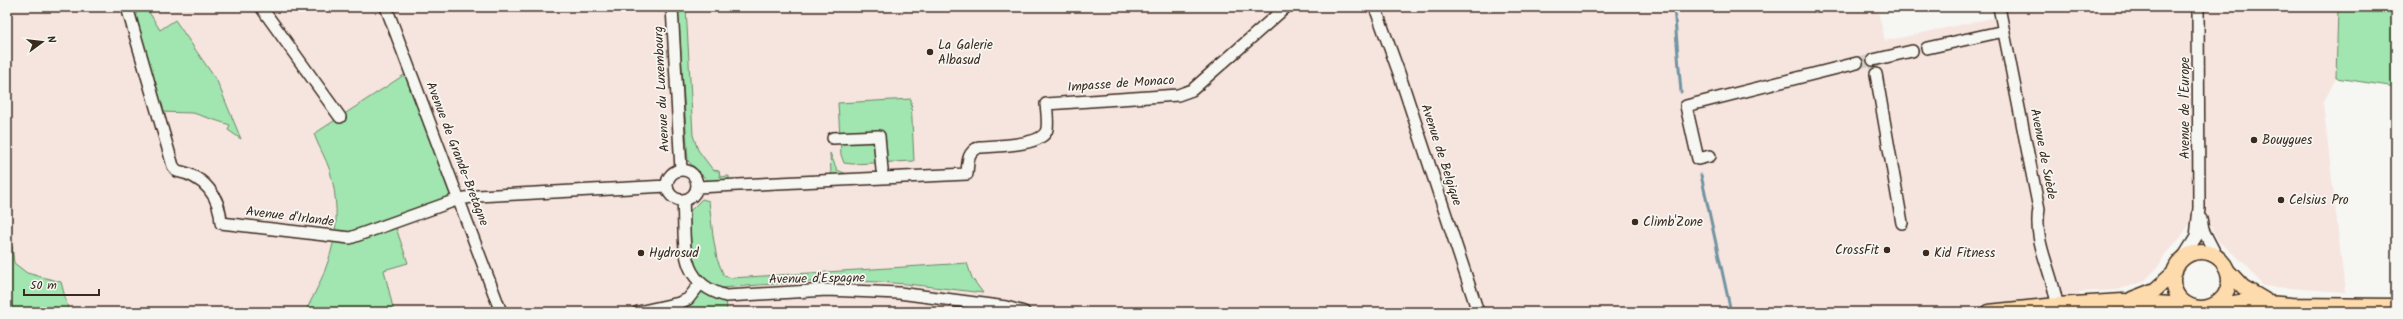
<svg xmlns="http://www.w3.org/2000/svg" width="2403" height="319" viewBox="0 0 2403 319" font-family="Kalam,sans-serif">
	<style>
		.built { fill: #f6e4df }
		.green { fill: #a1e5b0; stroke: #6e8867 }
		.lines { fill: none; stroke-linecap: round; stroke-linejoin: round }
		.stream { stroke: #7094a0; stroke-width: 3 }
		.minor-tunnel { stroke: #d1cdc8; stroke-width: 11; stroke-dasharray: 11 5.5; stroke-linecap: butt }
		.minor-casing { stroke: #3b2a1e; stroke-width: 14 }
		.major-casing { stroke: #3b2a1e; stroke-width: 17 }
		.minor { stroke: #f6f6f2; stroke-width: 11 }
		.major { stroke: #fedbac; stroke-width: 14 }
		.poi-dot { fill: #3b2a1e; stroke: #f6f6f2; stroke-width: 1.5 }
		.labels { text-anchor: middle; dominant-baseline: central; stroke-width: 3.5; stroke-linejoin: round; paint-order: stroke }
		.poi-label { font-size: 13px; fill: #3b2a1e; stroke: #f6f6f2; text-anchor: start }
		.street-label { font-size: 13px; fill: #3b2a1e; stroke: #f6f6f2 }
	</style>
	<rect width="100%" height="100%" fill="#f6f6f2"/>
	<filter id="ink" filterUnits="userSpaceOnUse"><feTurbulence type="fractalNoise" baseFrequency=".025" numOctaves="2"/><feDisplacementMap in="SourceGraphic" scale="8" xChannelSelector="R" yChannelSelector="G"/><feConvolveMatrix kernelMatrix="1 2 1 2 8 2 1 2 1" color-interpolation-filters="sRGB"/></filter>
	<g filter="url(#ink)">
		<!-- built -->
		<path class="built" d="M7 7H1877L1885 41 1997 17 1996 7H2338L2336 78 2323 103 2345 292 2263 286 2247 265 2219 242 2206 218 2193 219 2180 238 2165 254 2158 267 2143 282 2117 290 2079 292 2083 312H7Z"/>
		<!-- green -->
		<path class="green" d="M127 7H146L160 30 175 20 217 81 241 139 228 130 230 125 193 113 157 112Z
			M678 7H686L693 135 698 150 713 170 719 171 720 177 729 176V180L709 182 688 161Z
			M2338 7H2396V87L2336 78Z
			M410 71 459 199 394 222 408 263 384 270 394 312H305C331 264 345 226 330 171 326 158 318 146 314 134Z
			M911 99 914 161 852 164 844 163 841 155 838 103Z
			M830 153 837 170 847 174 837 177 831 174Z
			M702 199 709 201 713 236 717 259 724 276 732 278 967 263 972 278 983 293C949 289 915 284 880 282 827 279 773 284 720 288 687 278 692 241 689 212Z
			M12 246 14 263 27 273 61 282 69 312H7V252Z
			M700 284 726 296 727 312H638L679 303Z"/>
		<g class="lines">
			<!-- stream -->
			<path class="stream" d="M1674 7 1681 92
				M1701 175 1731 312"/>
			<!-- minor-tunnel -->
			<path class="minor-tunnel" d="M1857 63 1873 60 1876 74"/>
			<!-- minor casing -->
			<g class="minor-casing">
				<path id="minor" d="M127 7 173 166 177 171C204 176 220 196 221 223L350 238 459 199 478 196 667 186
					M261 7 340 117
					M386 7 501 312
					M672 7 681 170
					M1375 7 1399 73 1478 312
					M1999 7 2039 209C2033 243 2053 272 2057 305
					M1927 48 2004 31
					M1873 60 1912 51
					M1876 74 1902 223
					M833 138 879 136 882 170
					M1710 156 1698 159 1686 106 1857 63
					M667 185a15 15 0 1 1 30 0a15 15 0 1 1-30 0Z
					M697 187 967 174C968 162 967 153 979 147 994 146 1044 146 1047 129 1048 121 1047 112 1046 104L1178 95 1192 90 1286 7
					M683 200C686 242 676 282 726 296L827 290 899 293 1006 307 1024 312
					M2201 219 2203 230 2217 257
					M2181 261 2196 237 2199 208 2198 7
					M638 312 679 303 688 299 700 284"/>
			</g>
			<!-- major casing -->
			<g class="major-casing">
				<path id="major" d="M2173 280a28 28 0 1 1 56 0a28 28 0 1 1-56 0Z
					M2227 270 2243 287 2265 300
					M2132 299 2155 290 2175 272
					M2211 307 2245 301 2291 305 2396 306
					M1988 312 2057 305 2123 301 2188 305"/>
			</g>
			<!-- minor -->
			<use href="#minor" class="minor"/>
			<!-- major -->
			<use href="#major" class="major"/>
		</g>
	</g>
	<!-- markers -->
	<g class="poi-dot">
		<circle cx="930" cy="52" r="4"/>
		<circle cx="2254" cy="140" r="4"/>
		<circle cx="2281" cy="200" r="4"/>
		<circle cx="1635" cy="222" r="4"/>
		<circle cx="1887" cy="250" r="4"/>
		<circle cx="641" cy="253" r="4"/>
		<circle cx="1926" cy="253" r="4"/>
	</g>
	<g class="labels">
		<!-- poi labels -->
		<g class="poi-label">
			<text x="938" y="45">La Galerie<tspan x="938" dy="15">Albasud</tspan></text>
			<text x="2262" y="140">Bouygues</text>
			<text x="2289" y="200">Celsius Pro</text>
			<text x="1643" y="222">Climb'Zone</text>
			<text x="1879" y="250" text-anchor="end">CrossFit</text>
			<text x="649" y="253">Hydrosud</text>
			<text x="1934" y="253">Kid Fitness</text>
		</g>
		<!-- street labels -->
		<g class="street-label">
			<text transform="translate(1121 84) rotate(-4)">Impasse de Monaco</text>
			<text transform="translate(662 89) rotate(-93)">Avenue du Luxembourg</text>
			<text transform="translate(2185 108) rotate(-90)">Avenue de l'Europe</text>
			<text transform="translate(457 154) rotate(69)">Avenue de Grande-Bretagne</text>
			<text transform="translate(2043 154) rotate(79)">Avenue de Suède</text>
			<text transform="translate(1441 155) rotate(72)">Avenue de Belgique</text>
			<text transform="translate(290 217) rotate(7)">Avenue d'Irlande</text>
			<text transform="translate(817 279) rotate(-1)">Avenue d'Espagne</text>
		</g>
	</g>
	<!-- margin -->
	<rect width="2403" height="319" fill="none" stroke="#f6f6f2" stroke-width="24"/>
	<rect x="12" y="12" width="2379" height="295" fill="none" stroke="#3b2a1e" stroke-width="1.5" filter="url(#ink)"/>
	<!-- north arrow -->
	<g transform="translate(42 42) rotate(75)" stroke="#f6f6f2" stroke-width="3" paint-order="stroke">
	<path d="M0-3L7 15L0 10L-7 15Z" fill="#3b2a1e"/>
	<text y="-6" font-size="11" font-weight="bold" text-anchor="middle" fill="#3b2a1e">N</text>
	</g>
	<!-- scale -->
	<path d="M24 289v6h75v-6" fill="none" stroke="#3b2a1e" stroke-width="2"/>
	<text x="30" y="289" font-size="12" fill="#3b2a1e" stroke="#f6f6f2" stroke-width="3" paint-order="stroke">50 m</text>
</svg>
